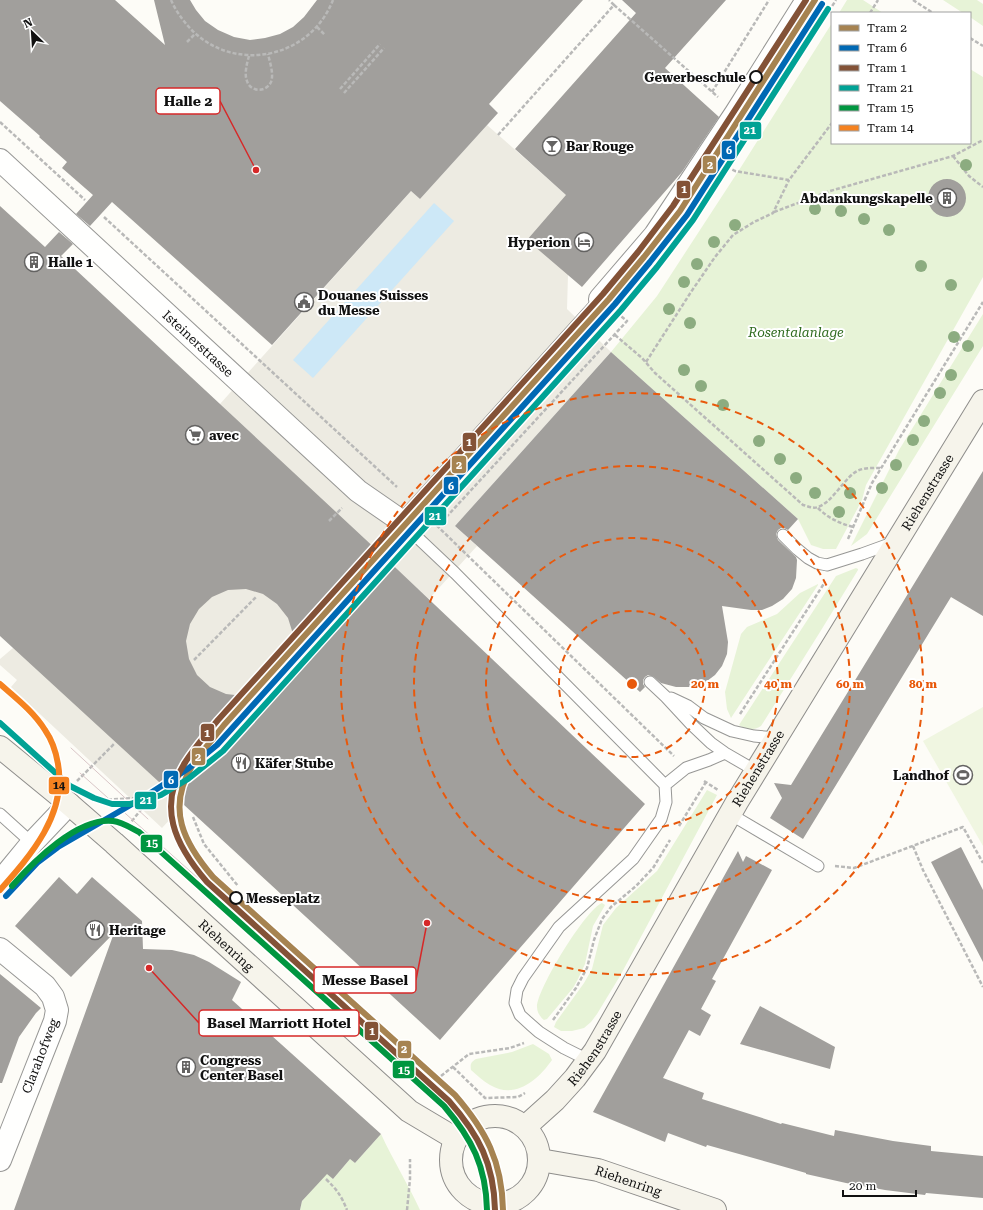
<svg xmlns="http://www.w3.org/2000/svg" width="983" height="1210" viewBox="0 0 983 1210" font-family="'Roboto Serif',serif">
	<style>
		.green { fill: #e7f3d7 }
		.pitch { fill: #f0f6e1 }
		.plaza { fill: #edebe2 }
		.water { fill: #cde8f7 }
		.building { fill: #a19f9c; fill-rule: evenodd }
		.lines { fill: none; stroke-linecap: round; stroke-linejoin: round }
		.lane-casing { stroke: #979795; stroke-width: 13 }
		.street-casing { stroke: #979795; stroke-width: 24 }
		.secondary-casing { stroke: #8e8d8b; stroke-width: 24 }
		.path { stroke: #b9b9b8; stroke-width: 2.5; stroke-dasharray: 4 2; stroke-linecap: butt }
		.lane { stroke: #fffffe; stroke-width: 11 }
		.street { stroke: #fffffe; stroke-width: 22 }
		.secondary { stroke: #f6f4eb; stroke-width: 22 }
		.tram { stroke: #d9c6c7; stroke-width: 1 }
		.tram-1-casing { stroke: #fff; stroke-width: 9 }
		.tram-2-casing { stroke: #fff; stroke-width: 9 }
		.tram-3-casing { stroke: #fff; stroke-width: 9 }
		.tram-4-casing { stroke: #fff; stroke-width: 9 }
		.tram-5-casing { stroke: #fff; stroke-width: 9 }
		.tram-6-casing { stroke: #fff; stroke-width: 9 }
		.tram-1 { stroke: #a68351; stroke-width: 6 }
		.tram-2 { stroke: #0069b4; stroke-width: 6 }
		.tram-3 { stroke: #835237; stroke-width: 6 }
		.tram-4 { stroke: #00a295; stroke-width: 6 }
		.tram-5 { stroke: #009640; stroke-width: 6 }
		.tram-6 { stroke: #f58220; stroke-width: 6 }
		.tree { fill: #8cac80 }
		.ring { fill: none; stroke: #e8590c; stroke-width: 2; stroke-dasharray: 7 5 }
		.stop-dot { fill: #fff; stroke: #111; stroke-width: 2 }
		.labels { text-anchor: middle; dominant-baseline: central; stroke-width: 4; stroke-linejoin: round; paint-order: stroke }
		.stop-label { font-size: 13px; font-weight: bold; fill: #111; stroke: #fff; text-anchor: end }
		.poi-label { font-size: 13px; font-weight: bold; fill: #111; stroke: #fff; text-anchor: start }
		.park-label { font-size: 13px; font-style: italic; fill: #2f6b1f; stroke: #fff }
		.street-label { font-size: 13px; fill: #111; stroke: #fff }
		.centre { fill: #e8590c; stroke: #fff; stroke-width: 2 }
		.ring-label { font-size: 12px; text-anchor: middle; font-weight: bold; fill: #e8590c; stroke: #fff; stroke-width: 4; stroke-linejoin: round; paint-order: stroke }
		.leader { fill: none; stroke: #d62828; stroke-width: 1.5 }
		.callout-dot { fill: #d62828; stroke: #fff; stroke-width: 1.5 }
		.callout { fill: #fff; stroke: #d62828; stroke-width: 1.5 }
		.callout-label { font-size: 14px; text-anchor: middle; font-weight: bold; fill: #111 }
		.line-badge { stroke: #fff; stroke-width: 1.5 }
		.badge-label { font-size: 11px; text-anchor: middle; font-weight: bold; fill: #fff }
		.pale-badge-label { font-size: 11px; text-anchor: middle; font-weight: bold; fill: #111 }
	</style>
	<rect width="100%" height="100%" fill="#fdfcf7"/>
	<!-- green -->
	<path class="green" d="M847 0H863L883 13H839Z
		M943 0H977L983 4V26L970 17V13H963Z
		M832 23V143H970V69L983 77V277L866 485 862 500 836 549H823L811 545 798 519 611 352 657 296 741 167Z
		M983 314V346L867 534 851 546 899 450Z
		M856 568 858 569V570L820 632 761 726C753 731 746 730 739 725L836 576Z
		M818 584V585L731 718 727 709 725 692 741 634 747 627 777 614 800 593Z
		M707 790 717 795 620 976 597 1014 591 1022 584 1028 572 1031H561L554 1027 556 1022 584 983 592 969 603 925 616 908 657 871Z
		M602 903 605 905 604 907 593 926 585 964 578 979 573 988 547 1019 544 1020C540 1017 537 1012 537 1007 537 989 586 909 602 903Z
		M533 1044 549 1054 552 1060C538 1080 515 1100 490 1085 483 1081 477 1075 471 1070 470 1064 471 1062 476 1059L512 1052Z
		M381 1134C393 1160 408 1184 420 1210H300L302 1201 327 1173 333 1179 350 1159 355 1163Z"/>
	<!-- pitch -->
	<path class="pitch" d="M983 707V846L923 741Z"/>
	<!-- plaza -->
	<path class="plaza" d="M487 125 608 232 568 275 567 309 611 352 455 526 477 546 429 599 398 571 162 828 11 687 17 680 0 665V659L13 648 230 414 220 404 411 191 420 199Z"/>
	<!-- water -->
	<path class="water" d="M434 203 454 221 313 378 293 360Z"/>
	<!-- building -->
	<path class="building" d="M0 0H115L165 45 154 0H190L196 10 205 21 218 30 234 37 250 40 265 38 280 34 293 27 304 17 317 0H583L489 104 498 113 420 199 411 191 272 345 112 202 90 226 76 214 93 195 62 168 67 162 39 137 40 136 0 101Z
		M622 0H726L665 68 719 117 682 172 582 287 527 240 566 195 515 149 636 13Z
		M928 198a19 19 0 1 1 38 0a19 19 0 1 1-38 0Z
		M0 206 45 247 59 232 73 244 61 256 379 552 645 804 440 1040 0 636ZM246 589 263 594 277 604 288 618 293 634V652L287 668 276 683 261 692 244 696 226 694 210 687 197 675 189 659 186 641 190 624 199 609 212 597 228 590Z
		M611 352 798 519 788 530 784 528H781L778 530 776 534 778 540 796 557 797 560 796 578 792 589 783 599 772 606 762 610H751L722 606 728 642 727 654 722 666 715 675 703 684 690 687H676L661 683 654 677 648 675 645 677 643 680V684L645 687 640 692 455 526Z
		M983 471V616L951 597 803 839 770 818 782 798 774 783 791 785Z
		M961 847 983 890V962L931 862Z
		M738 851 743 862 746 856 772 870 712 979 716 981 701 1009 711 1015 700 1036 689 1030 663 1078 704 1093 702 1099 781 1124 782 1123 834 1136 835 1130 893 1141 931 1146V1151L983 1156V1198L926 1193 925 1195 885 1190 846 1183 806 1174V1173L707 1145 706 1147 668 1133 665 1142 593 1112Z
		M59 877 77 894 92 877 142 921 143 949 172 950 194 955 209 962 241 982 232 1000 381 1134 355 1163 350 1159 333 1179 327 1174 302 1201 300 1210H14L114 933 71 977 15 926Z
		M0 974 41 1008 36 1013 19 1037 2 1083H0Z
		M760 1006 835 1047 830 1069 740 1044Z"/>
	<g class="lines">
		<!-- lane casing -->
		<g class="lane-casing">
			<path id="lane" d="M783 535 797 549 808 558 817 563 827 565 862 554 895 542
				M650 682 666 697 691 724 711 743 725 753 756 771
				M671 698 688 706 704 718 732 731 754 736 777 738
				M665 785 686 768 709 760 725 753
				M0 814 32 843
				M730 814 818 866
				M588 1060 564 1048 539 1032 531 1025 520 1015 515 1003 517 990 523 978 559 927 633 859 661 819 666 802 665 785 455 573 400 521 600 299"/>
		</g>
		<!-- street casing -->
		<g class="street-casing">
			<g id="street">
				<path id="s1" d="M0 160 358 491 397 518 400 521"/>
				<path d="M600 299 655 235 736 113 807 0"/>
				<path d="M0 882 32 843 69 804"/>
				<path d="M0 949 45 986 53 997 57 1010 55 1021 0 1160"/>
			</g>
		</g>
		<!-- secondary casing -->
		<g class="secondary-casing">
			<g id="secondary">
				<path id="s2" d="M0 747 61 797 114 843 409 1111 456 1139"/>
				<circle cx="495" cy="1160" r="44"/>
				<path id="s3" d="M525 1127 555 1100 575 1078 595 1051 737 802 983 401"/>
				<path id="s4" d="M540 1160 598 1170 715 1210"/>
			</g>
		</g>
		<!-- path -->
		<path class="path" d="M171 0C175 9 181 18 188 26 230 74 309 61 333 0
			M913 0 933 13
			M614 5 718 97
			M829 11 836 0
			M870 13 878 0
			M317 27 325 35
			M970 38 983 46
			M187 42 195 34
			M249 56C247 63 244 74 247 81 250 92 266 93 271 82 274 74 270 63 268 54
			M340 89 380 44
			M712 92 769 0
			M344 93 384 48
			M0 122 85 200
			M498 135 614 5 609 0
			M953 156 969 176 983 187
			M727 167 735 171 789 180 832 123
			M774 212 830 191 953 156 983 140
			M104 217 397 487
			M615 335 642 358 655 373 803 505C808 506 813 509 818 507 831 503 843 481 854 473 862 467 872 468 881 468
			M646 362 691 292 715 257 733 235 754 222 773 213 789 180
			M818 508C828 518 839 523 853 527
			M428 517 674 756
			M329 521 342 508
			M438 526 627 321 617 313
			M848 539 872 483 983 302
			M381 554 392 543
			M356 563 367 571
			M194 660 257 596
			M740 714 825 582
			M77 781 115 743
			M704 781 718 790
			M102 800 151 797 161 787
			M193 817 204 844 238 886
			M128 826 151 797
			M679 826 706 782
			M913 846 923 870 983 987
			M835 866 854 868 963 827 983 863
			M553 1020 576 988 587 968 594 940 602 919 611 907 636 886 653 868 670 840
			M453 1067 485 1098 518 1097 525 1093
			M441 1076 469 1054 510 1048 524 1043
			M326 1179C337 1190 341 1195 347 1210
			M407 1210 410 1179V1159"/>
		<!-- lane -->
		<use href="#lane" class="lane"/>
		<!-- street -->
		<use href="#street" class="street"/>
		<!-- secondary -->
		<use href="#secondary" class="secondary"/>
		<!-- tram -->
		<path class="tram" d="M71 748 148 819
			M80 773 200 880
			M73 830C95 819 115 817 138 829"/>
		<!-- tram-1 casing -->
		<g class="tram-1-casing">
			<path id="tram-1" d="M503 1210C502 1161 486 1131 455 1095L213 877C184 843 166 809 192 766 201 752 213 739 224 725L609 299 644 257 680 211 815 0"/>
		</g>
		<!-- tram-2 casing -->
		<g class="tram-2-casing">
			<path id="tram-2" d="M6 896 38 862 58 847 146 796 189 768 217 745 615 304 650 262 687 215 822 4"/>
		</g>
		<!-- tram-3 casing -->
		<g class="tram-3-casing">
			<path id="tram-3" d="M495 1210C494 1164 479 1135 449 1101L207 882C175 845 156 806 186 761 196 746 207 733 218 720L603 294 638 252 673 206 806 0"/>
		</g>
		<!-- tram-4 casing -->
		<g class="tram-4-casing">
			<path id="tram-4" d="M0 723 70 786 94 798 112 804H130L144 801 161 795 188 779 223 751 621 310 657 267 693 220 828 9"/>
		</g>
		<!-- tram-5 casing -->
		<g class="tram-5-casing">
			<path id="tram-5" d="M12 886C34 861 78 817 113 821 122 822 131 828 139 832L444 1106C472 1139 486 1166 487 1210"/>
		</g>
		<!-- tram-6 casing -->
		<g class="tram-6-casing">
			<path id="tram-6" d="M0 684C16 698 34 712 45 730 52 740 56 752 58 764 67 814 31 855 0 890"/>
		</g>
		<!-- tram-1 -->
		<use href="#tram-1" class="tram-1"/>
		<!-- tram-2 -->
		<use href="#tram-2" class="tram-2"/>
		<!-- tram-3 -->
		<use href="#tram-3" class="tram-3"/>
		<!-- tram-4 -->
		<use href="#tram-4" class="tram-4"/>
		<!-- tram-5 -->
		<use href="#tram-5" class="tram-5"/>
		<!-- tram-6 -->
		<use href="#tram-6" class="tram-6"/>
	</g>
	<!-- trees -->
	<g class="tree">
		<circle cx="966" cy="165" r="6"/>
		<circle cx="815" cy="209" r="6"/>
		<circle cx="841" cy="211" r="6"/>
		<circle cx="864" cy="219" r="6"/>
		<circle cx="735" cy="225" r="6"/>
		<circle cx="889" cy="230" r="6"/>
		<circle cx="714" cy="242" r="6"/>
		<circle cx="697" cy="264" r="6"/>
		<circle cx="921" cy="266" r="6"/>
		<circle cx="684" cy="282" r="6"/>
		<circle cx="951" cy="285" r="6"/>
		<circle cx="669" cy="309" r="6"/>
		<circle cx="690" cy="323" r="6"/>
		<circle cx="954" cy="337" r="6"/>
		<circle cx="968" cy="346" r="6"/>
		<circle cx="684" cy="370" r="6"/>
		<circle cx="951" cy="375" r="6"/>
		<circle cx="701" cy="386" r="6"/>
		<circle cx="940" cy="393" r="6"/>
		<circle cx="723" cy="405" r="6"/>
		<circle cx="924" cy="421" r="6"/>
		<circle cx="913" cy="440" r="6"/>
		<circle cx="759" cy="441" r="6"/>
		<circle cx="780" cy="459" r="6"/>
		<circle cx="896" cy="465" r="6"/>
		<circle cx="796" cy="478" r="6"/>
		<circle cx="882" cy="488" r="6"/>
		<circle cx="815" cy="493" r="6"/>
		<circle cx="850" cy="493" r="6"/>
		<circle cx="839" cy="512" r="6"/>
	</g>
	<!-- distance rings -->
	<g class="ring">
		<circle cx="632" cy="684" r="73"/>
		<circle cx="632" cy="684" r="146"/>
		<circle cx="632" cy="684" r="218"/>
		<circle cx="632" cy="684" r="291"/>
	</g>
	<!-- icons -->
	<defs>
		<g id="bar-ring" transform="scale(1)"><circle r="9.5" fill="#fff" stroke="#646362" stroke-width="1.5"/><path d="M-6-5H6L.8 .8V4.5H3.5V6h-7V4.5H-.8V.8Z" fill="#646362"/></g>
		<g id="building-ring" transform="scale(1)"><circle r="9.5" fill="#fff" stroke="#646362" stroke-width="1.5"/><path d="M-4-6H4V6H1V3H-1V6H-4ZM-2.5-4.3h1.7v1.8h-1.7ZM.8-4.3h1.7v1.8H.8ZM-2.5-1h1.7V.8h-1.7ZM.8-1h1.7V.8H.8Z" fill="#646362"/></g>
		<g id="hotel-ring" transform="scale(1)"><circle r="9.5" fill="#fff" stroke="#646362" stroke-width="1.5"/><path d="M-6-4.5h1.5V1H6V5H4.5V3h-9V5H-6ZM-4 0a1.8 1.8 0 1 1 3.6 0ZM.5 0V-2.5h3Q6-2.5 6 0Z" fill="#646362"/></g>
		<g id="civic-ring" transform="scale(1)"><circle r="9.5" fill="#fff" stroke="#646362" stroke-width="1.5"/><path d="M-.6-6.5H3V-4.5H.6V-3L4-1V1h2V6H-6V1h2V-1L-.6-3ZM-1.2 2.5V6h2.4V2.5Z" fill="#646362"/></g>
		<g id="supermarket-ring" transform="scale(1)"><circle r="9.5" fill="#fff" stroke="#646362" stroke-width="1.5"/><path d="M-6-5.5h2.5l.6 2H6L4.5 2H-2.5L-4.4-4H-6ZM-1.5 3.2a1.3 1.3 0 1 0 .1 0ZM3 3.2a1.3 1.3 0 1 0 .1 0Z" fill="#646362"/></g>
		<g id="restaurant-ring" transform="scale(1)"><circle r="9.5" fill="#fff" stroke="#646362" stroke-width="1.5"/><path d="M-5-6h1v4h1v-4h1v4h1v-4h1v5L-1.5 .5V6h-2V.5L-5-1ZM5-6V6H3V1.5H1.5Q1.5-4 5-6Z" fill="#646362"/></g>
		<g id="stadium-ring" transform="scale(1)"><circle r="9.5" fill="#fff" stroke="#646362" stroke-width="1.5"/><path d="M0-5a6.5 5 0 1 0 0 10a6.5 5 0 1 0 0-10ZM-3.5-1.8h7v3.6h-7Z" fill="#646362"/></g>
	</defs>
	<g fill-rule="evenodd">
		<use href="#bar-ring" x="552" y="146"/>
		<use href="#building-ring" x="947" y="198"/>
		<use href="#hotel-ring" x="584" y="242"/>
		<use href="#building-ring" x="34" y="262"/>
		<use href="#civic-ring" x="304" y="302"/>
		<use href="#supermarket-ring" x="195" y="435"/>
		<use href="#restaurant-ring" x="241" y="763"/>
		<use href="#stadium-ring" x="963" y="775"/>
		<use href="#restaurant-ring" x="95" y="930"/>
		<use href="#building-ring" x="186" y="1067"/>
	</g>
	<!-- markers -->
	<g class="stop-dot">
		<circle cx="756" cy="77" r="6"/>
		<circle cx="236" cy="898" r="6"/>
	</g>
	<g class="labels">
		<!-- stop labels -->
		<g class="stop-label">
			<text x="746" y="77">Gewerbeschule</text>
			<text x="246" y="898" text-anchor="start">Messeplatz</text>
		</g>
		<!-- poi labels -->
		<g class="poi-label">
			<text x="566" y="146">Bar Rouge</text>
			<text x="933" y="198" text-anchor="end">Abdankungskapelle</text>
			<text x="570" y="242" text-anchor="end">Hyperion</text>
			<text x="48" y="262">Halle 1</text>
			<text x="318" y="295">Douanes Suisses<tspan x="318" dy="15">du Messe</tspan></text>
			<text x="209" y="435">avec</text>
			<text x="255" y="763">Käfer Stube</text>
			<text x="949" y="775" text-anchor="end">Landhof</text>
			<text x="109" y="930">Heritage</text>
			<text x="200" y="1060">Congress<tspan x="200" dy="15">Center Basel</tspan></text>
		</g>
		<!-- park labels -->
		<g class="park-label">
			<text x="796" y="332">Rosentalanlage</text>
		</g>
		<!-- street labels -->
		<g class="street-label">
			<text stroke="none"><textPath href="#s1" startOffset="270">Isteinerstrasse</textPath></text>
			<text stroke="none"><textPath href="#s3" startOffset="754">Riehenstrasse</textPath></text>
			<text stroke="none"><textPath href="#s3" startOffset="430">Riehenstrasse</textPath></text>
			<text stroke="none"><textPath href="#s2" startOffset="301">Riehenring</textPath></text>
			<text stroke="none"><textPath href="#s3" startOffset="106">Riehenstrasse</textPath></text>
			<text transform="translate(40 1056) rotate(-69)">Clarahofweg</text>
			<text stroke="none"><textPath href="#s4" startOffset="91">Riehenring</textPath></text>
		</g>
	</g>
	<circle cx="632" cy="684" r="6" class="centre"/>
	<g class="ring-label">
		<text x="705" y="688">20 m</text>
		<text x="778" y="688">40 m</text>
		<text x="850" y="688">60 m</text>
		<text x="923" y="688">80 m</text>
	</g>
	<!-- callouts -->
	<path class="leader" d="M256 170L220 101M427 923L416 980M149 968L199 1023"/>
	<g class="callout-dot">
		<circle cx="256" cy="170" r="4"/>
		<circle cx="427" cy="923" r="4"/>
		<circle cx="149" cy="968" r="4"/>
	</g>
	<g class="callout">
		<rect x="156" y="88" width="64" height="26" rx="4"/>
		<rect x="314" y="967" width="102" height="26" rx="4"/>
		<rect x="199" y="1010" width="160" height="26" rx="4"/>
	</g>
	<g class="callout-label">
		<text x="188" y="106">Halle 2</text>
		<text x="365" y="985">Messe Basel</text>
		<text x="279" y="1028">Basel Marriott Hotel</text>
	</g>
	<g class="line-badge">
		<rect x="739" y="121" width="23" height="19" rx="4" fill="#00a295"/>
		<rect x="721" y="140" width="15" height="20" rx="4" fill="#0069b4"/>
		<rect x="702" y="155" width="15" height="19" rx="4" fill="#a68351"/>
		<rect x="676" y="180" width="15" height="19" rx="4" fill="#835237"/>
		<rect x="462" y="432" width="15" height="20" rx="4" fill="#835237"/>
		<rect x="451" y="455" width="16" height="19" rx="4" fill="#a68351"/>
		<rect x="443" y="476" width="16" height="19" rx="4" fill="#0069b4"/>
		<rect x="424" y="506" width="23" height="20" rx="4" fill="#00a295"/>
		<rect x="200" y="723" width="15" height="19" rx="4" fill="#835237"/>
		<rect x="191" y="747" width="15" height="19" rx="4" fill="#a68351"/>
		<rect x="163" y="770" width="16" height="19" rx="4" fill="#0069b4"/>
		<rect x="48" y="776" width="22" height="19" rx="4" fill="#f58220"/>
		<rect x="134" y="791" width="23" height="19" rx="4" fill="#00a295"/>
		<rect x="140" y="834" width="23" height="19" rx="4" fill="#009640"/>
		<rect x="364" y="1021" width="15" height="20" rx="4" fill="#835237"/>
		<rect x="397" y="1040" width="15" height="19" rx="4" fill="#a68351"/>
		<rect x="392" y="1060" width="23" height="19" rx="4" fill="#009640"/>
	</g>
	<g class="badge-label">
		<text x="750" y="134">21</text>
		<text x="729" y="154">6</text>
		<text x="710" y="169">2</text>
		<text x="684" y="193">1</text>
		<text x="469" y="446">1</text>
		<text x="459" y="469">2</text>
		<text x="451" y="490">6</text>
		<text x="435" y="520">21</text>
		<text x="207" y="737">1</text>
		<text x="198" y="761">2</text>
		<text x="171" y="784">6</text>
		<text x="146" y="804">21</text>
		<text x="152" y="847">15</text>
		<text x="372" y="1035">1</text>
		<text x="404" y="1053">2</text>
		<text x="404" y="1074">15</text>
	</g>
	<g class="pale-badge-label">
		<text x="59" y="789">14</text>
	</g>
	<!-- legend -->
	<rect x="831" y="12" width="140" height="132" fill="#ffffff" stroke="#a0a0a0"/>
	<rect x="839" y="25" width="20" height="6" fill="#a68351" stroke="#a0a0a0"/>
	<text x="867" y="32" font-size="12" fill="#111111">Tram 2</text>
	<rect x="839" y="45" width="20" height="6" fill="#0069b4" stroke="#a0a0a0"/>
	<text x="867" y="52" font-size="12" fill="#111111">Tram 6</text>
	<rect x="839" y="65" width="20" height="6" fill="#835237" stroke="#a0a0a0"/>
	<text x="867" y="72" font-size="12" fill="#111111">Tram 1</text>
	<rect x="839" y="85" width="20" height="6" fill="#00a295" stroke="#a0a0a0"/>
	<text x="867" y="92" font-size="12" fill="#111111">Tram 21</text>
	<rect x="839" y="105" width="20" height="6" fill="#009640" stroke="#a0a0a0"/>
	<text x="867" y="112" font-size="12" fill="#111111">Tram 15</text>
	<rect x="839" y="125" width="20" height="6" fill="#f58220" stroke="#a0a0a0"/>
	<text x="867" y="132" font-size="12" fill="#111111">Tram 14</text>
	<!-- north arrow -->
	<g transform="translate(32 32) rotate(335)" stroke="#ffffff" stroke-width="3" paint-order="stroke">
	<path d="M0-3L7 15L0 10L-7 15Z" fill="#111111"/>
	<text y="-6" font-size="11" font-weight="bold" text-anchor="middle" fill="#111111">N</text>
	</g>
	<!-- scale -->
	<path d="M843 1190v6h73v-6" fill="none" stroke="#111111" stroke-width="2"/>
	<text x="849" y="1190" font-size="12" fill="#111111" stroke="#ffffff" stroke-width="3" paint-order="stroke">20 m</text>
</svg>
